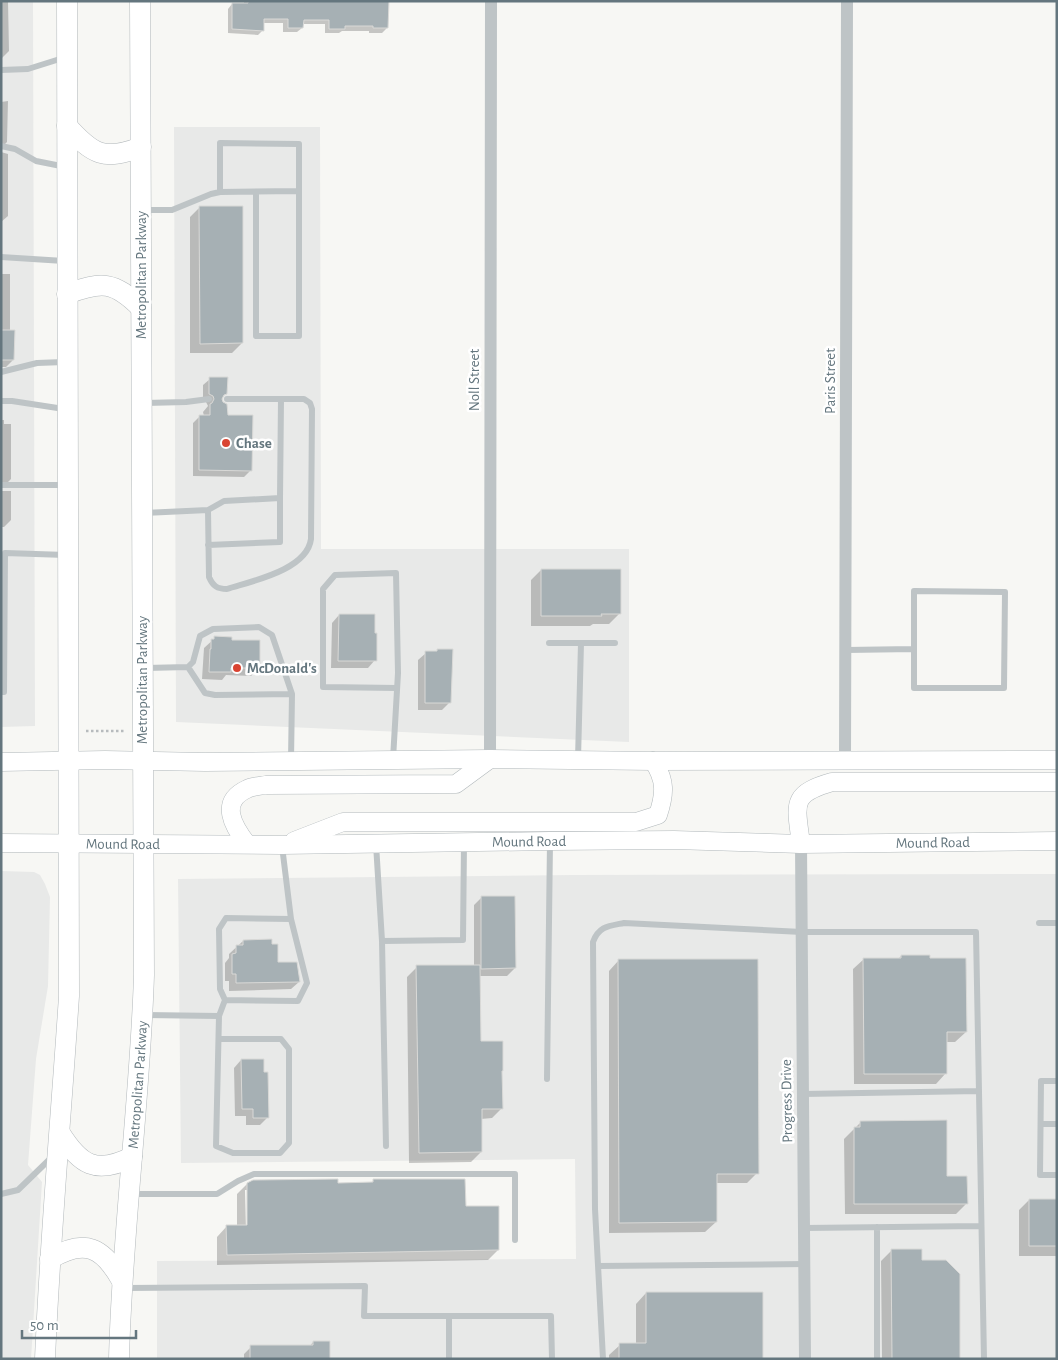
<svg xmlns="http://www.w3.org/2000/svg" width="1058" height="1360" viewBox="0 0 1058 1360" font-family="'Alegreya Sans',sans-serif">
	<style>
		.built { fill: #e8e9e8 }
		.shadow { fill: #0003; fill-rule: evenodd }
		.building { fill: #a6b0b4; stroke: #d9d9d7 }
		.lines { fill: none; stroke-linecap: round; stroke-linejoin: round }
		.secondary-casing { stroke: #b1b8bb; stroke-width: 19 }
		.primary-casing { stroke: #b2b8bb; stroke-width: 21 }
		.path { stroke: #b7bbbd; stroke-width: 2.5; stroke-dasharray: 2.5 2.5; stroke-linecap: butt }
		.lane { stroke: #bec4c6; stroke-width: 6 }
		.street { stroke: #bec4c6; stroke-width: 12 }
		.secondary { stroke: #fff; stroke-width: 18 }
		.primary { stroke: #fff; stroke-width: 20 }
		.poi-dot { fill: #d94432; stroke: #fff; stroke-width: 2 }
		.labels { text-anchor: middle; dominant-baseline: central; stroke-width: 5; stroke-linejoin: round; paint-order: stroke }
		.street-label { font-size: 15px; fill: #64767e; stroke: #fff }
		.poi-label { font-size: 15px; font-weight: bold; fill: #64767e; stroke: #fff; text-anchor: start }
	</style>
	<rect width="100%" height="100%" fill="#f7f7f4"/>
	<!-- built -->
	<path class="built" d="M1 1H33L35 726 1 727Z
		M174 127H320L321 549H629V742L176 722Z
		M1 871 34 872 40 875 45 884 50 897 48 986 36 1059 28 1165 42 1182 31 1359H1Z
		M1057 874V1359H157V1261L576 1259 575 1159 181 1163 178 879 573 875Z"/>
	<!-- shadow -->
	<path class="shadow" d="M1 1H8L9 51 1 59Z
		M244 1H387V28L382 33H369V31H342L339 33H325V24H302V28L297 32H283V23H263V30L258 35 228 33V9L232 4H244Z
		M8 101 7 142 1 148V102Z
		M1 152 8 154V216L1 222Z
		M200 207 242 343 232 353H190V217Z
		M1 274H10V331L13 360 6 367H1Z
		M210 379 226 393 221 399 222 403 226 416 251 470 244 477 193 476V423L200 416H204L203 412 208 406 206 402 203 401V385Z
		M1 420H4V424H11V479L4 486H1Z
		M1 491H11V520L4 527H1Z
		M541 570 620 613 609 624H593L590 626H531V580Z
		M339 615 373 634 375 660 368 668H331L332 623Z
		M215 638 231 641 259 668 251 676 226 675 222 680 202 679 204 648Z
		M426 653 450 702 442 710H418V660Z
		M481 898 515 968 507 976H479V1043L501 1072 502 1108 492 1118 481 1119V1152L471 1162 409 1163 407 977 417 967 474 966V905Z
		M243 941 277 963 299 982 291 989 229 991V981H225V963L229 958V954Z
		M901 956 966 1032 955 1042H946V1073L936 1084H854L853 969 864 959H898Z
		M619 960 757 1173 747 1183H716V1222L705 1232 609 1233V971Z
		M241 1060 268 1117 260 1125H246V1116H235L234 1068Z
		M861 1122 946 1177 966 1204 956 1214H845L844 1139Z
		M374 1180 464 1207 498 1250 488 1260 217 1265V1237L227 1226H237V1194L247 1184 371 1183ZM245 1190H248L249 1231H246Z
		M1029 1200H1057V1256H1019V1210Z
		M891 1251 921 1261 959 1359H882L881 1261Z
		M646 1293 762 1359H609V1355L620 1345H636V1304Z
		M313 1342 329 1359H244V1354L251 1347 310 1346Z"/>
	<!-- building -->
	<path class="building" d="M248 1H389L388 28H373V26H345V29H329V20H304L303 28H288V19H264V31L232 29V3H248Z
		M199 206H243V343L200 344Z
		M1 330H15L14 360H1Z
		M209 377H228L227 394 224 395 222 399 223 402 227 404 228 415H253L252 471 199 470V415H210V404L212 403 214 399 213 396 209 394Z
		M541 569H621V614H601L602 616H541Z
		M339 614H375V633H377V661H338Z
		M214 636 232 637V640H260V668H231V672H209L210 649H211V639H214Z
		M437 649H453L451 703H425V651H437Z
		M481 896H515L516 968 481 969Z
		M272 939V944H278V962H297L300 982 236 983V974H232V954L236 953V945H243V940Z
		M901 955H930V958H966L967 1032H947V1074H864L863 958H901Z
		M618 959H758L759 1174H717V1222L619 1223Z
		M416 965H480L481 1041H503V1071H502L503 1109H482V1152L419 1153Z
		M241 1059H264V1072H268L269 1118H253V1109H242Z
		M947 1120V1176H967L968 1204H854V1127H860V1121Z
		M338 1179V1183L373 1182V1179H465L466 1206H499V1250L227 1255 226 1225H247V1183L253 1180Z
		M1029 1199H1057V1246H1029Z
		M891 1249H922V1260H946L960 1274V1359H892Z
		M646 1292H763V1359H619V1343H646Z
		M313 1341H330V1359H250V1345H313Z"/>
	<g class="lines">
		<!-- secondary casing -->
		<g class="secondary-casing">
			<g id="secondary">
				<path d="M1 762 105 760 205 762 490 759 653 761 1057 760"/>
				<path d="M294 841 343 822H636L658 815C665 794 666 780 653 761"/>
				<path id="s1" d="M1 843 282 845 550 841 674 840 801 844 1057 841"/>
				<path d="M247 844C233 826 219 802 247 789 253 786 260 786 266 785L456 784 490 759"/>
				<path d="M801 844C796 804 790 794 832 782H1057"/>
			</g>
		</g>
		<!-- primary casing -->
		<g class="primary-casing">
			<g id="primary">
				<path d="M67 126C93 155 104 161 141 147"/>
				<path d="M67 294C102 281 114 281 141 308"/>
				<path d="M60 1133C80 1165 96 1175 132 1157"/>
				<path d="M50 1259C85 1238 103 1247 122 1281"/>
				<path d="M45 1359C50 1238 61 1117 69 996L67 1"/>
				<path id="s2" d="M119 1359C122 1231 140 1103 144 975L140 1"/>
			</g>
		</g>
		<!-- path -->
		<path class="path" d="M86 731H125"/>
		<!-- lane -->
		<path class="lane" d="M1 70 28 69 63 58
			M1 146 15 149 36 161 66 167
			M256 192V336H299V191
			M144 210H172L211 194 220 192 299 191V144L220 143V192
			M1 257 64 261
			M1 372 37 363 64 362
			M1 401H12L64 409
			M145 403 186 402 209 399
			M1 485H65
			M208 510 224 501 280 498 281 399
			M144 513 208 510 209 577C213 586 217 589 227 589 252 581 307 570 311 539L312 409 310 403 304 399H227
			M208 545 280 542V498
			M549 643H581
			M846 650 914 649V688H1004L1005 592 914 591V649
			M188 667 205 693 215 695 292 694
			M146 668 188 667 193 662 200 636 213 629 259 627 272 635 292 694 291 760
			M1 692H4L5 553 66 555
			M393 759 398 673 396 573 335 575 323 589V687L397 688
			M578 759 581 643H615
			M376 844 382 941 463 940 464 843
			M282 846 291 919 307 983 298 1001 225 1000 220 989 219 929 226 918 291 919
			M1039 923H1057
			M382 941 386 1146
			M145 1015 219 1016
			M219 1039H281L289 1049V1143L280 1153H233L216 1146 219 1016 225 1000
			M547 1079 550 842
			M1057 1081H1041L1040 1175H1057
			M803 1094 979 1091
			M1041 1124H1057
			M1 1194 18 1190 53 1156
			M133 1194H217L238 1181 254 1174H515V1240
			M877 1227V1359
			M804 1228 981 1226
			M598 1266 805 1264
			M126 1288 365 1286 364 1316H551L552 1359
			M449 1316V1359
			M603 1359 595 1209 593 942C599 926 609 926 624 923L802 932H976L984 1359"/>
		<!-- street -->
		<path class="street" d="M490 759 491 1
			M845 761 847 1
			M801 844 805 1359"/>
		<!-- secondary -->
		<use href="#secondary" class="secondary"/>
		<!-- primary -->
		<use href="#primary" class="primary"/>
	</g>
	<!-- markers -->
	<g class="poi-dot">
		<circle cx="226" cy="443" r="5"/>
		<circle cx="237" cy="668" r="5"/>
	</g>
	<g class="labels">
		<!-- street labels -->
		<g class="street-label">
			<text transform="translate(141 275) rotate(-90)">Metropolitan Parkway</text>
			<text transform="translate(474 380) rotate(-90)">Noll Street</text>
			<text transform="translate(830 381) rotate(-90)">Paris Street</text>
			<text transform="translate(142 680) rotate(-90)">Metropolitan Parkway</text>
			<text stroke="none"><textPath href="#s1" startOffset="528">Mound Road</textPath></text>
			<text stroke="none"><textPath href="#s1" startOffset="932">Mound Road</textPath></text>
			<text stroke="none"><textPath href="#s1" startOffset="122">Mound Road</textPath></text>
			<text stroke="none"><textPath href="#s2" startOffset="275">Metropolitan Parkway</textPath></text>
			<text transform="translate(787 1101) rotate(-91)">Progress Drive</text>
		</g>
		<!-- poi labels -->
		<g class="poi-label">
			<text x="236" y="443">Chase</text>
			<text x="247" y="668">McDonald's</text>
		</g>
	</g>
	<!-- border -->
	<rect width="1058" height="1360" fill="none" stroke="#64767e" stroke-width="5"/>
	<!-- scale -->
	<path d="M22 1330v8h114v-8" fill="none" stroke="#64767e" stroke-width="2.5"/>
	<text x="30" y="1330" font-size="15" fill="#64767e" stroke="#ffffff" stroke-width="4" paint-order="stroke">50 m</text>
</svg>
